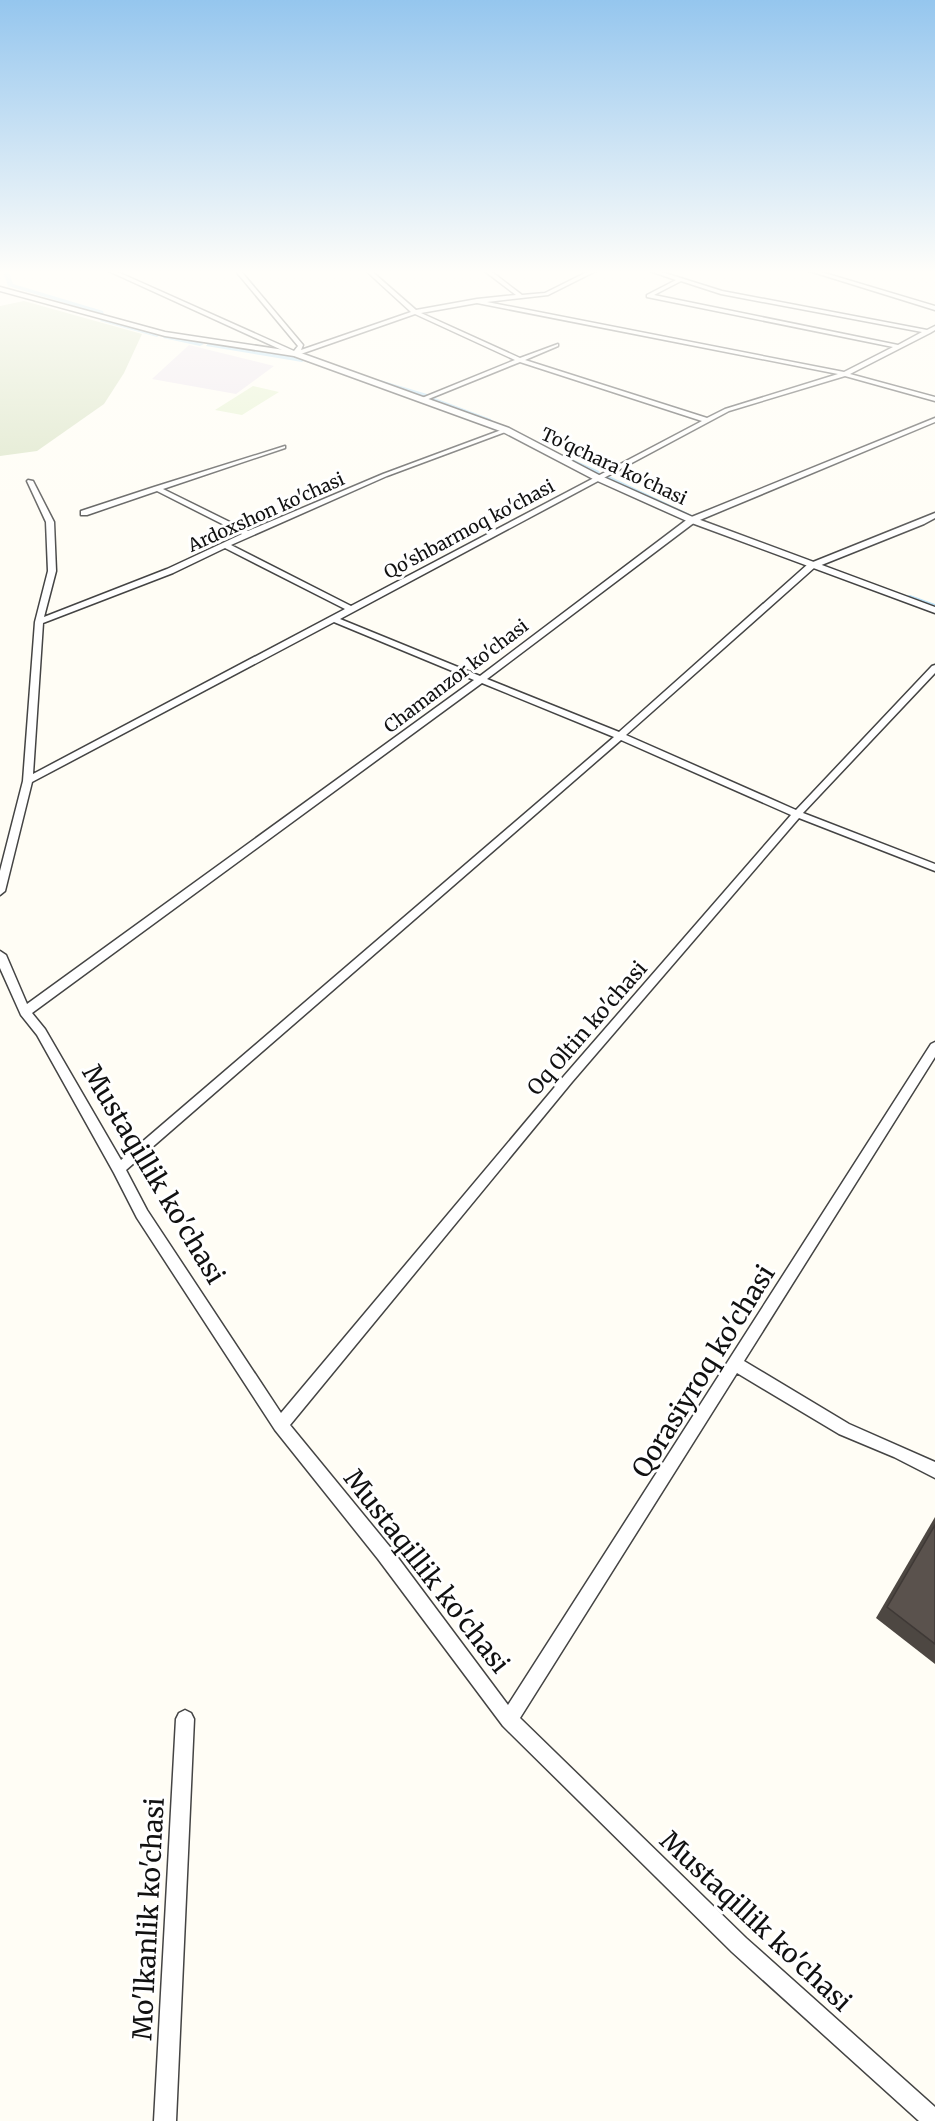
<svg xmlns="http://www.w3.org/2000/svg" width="935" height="2121" viewBox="0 0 935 2121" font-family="Merriweather,serif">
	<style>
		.industrial { fill: #eee6ef }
		.cemetery { fill: #d9e3c4 }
		.pitch { fill: #e6f2cf }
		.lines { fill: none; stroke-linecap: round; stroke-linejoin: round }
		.canal { fill: #b9e0f7; fill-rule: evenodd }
		.minor-casing { stroke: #444; stroke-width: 3 }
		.tertiary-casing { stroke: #444; stroke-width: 3 }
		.minor { fill: #fff; fill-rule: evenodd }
		.tertiary { fill: #fff; fill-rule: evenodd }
		.wall { fill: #4d4742 }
		.building { fill: #5a524d; stroke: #3f3936; stroke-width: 1.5 }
		.labels { text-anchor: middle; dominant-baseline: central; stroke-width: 6; stroke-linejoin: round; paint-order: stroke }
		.far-street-label { font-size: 18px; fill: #111; stroke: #fff }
		.street-label { font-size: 21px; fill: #111; stroke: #fff }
		.near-street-label { font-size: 26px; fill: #111; stroke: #fff }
	</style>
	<rect width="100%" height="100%" fill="#fffdf5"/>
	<!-- industrial -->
	<path class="industrial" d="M189 345 274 366 236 394 152 379Z"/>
	<!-- cemetery -->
	<path class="cemetery" d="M24 301 142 334 124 373 104 404 37 451 0 456V306Z"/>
	<!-- pitch -->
	<path class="pitch" d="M253 386 279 392 242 415 215 410Z"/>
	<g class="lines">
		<!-- canal -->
		<path class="canal" d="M2 269H8L13 284 103 311 104 315 99 316 98 313 8 286Z
			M102 318 159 334 160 335 157 337 100 321Z
			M165 335 200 342 204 344 200 346 163 338Z
			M208 343 302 358 306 360 302 362 206 346Z
			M380 380 427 394 428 396 424 398 377 384Z
			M432 397 491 419 492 421 485 423 429 401V397Z
			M561 454 599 471 600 473 593 475 558 458V454Z
			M603 476H609L694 516 687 518 603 480Z
			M910 595 935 604V610L907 600V596Z"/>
		<!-- minor casing -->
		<g class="minor-casing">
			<path id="minor" d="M104 269H111L294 351 298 346 234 269H239L303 345 301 350 411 312 364 269H369L416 310 477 299 516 295 482 269H488L522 295 545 293 593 269H600L548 295 487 302 844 372 893 347 647 297V295L676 280 644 269H652L722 291 927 330 935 326V330L930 333 850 374 935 397V401L845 376 729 411 340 619 480 676 689 518 935 418V422L695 522 487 679 619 732 808 564 935 513V518L924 524 814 568 626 735 796 810 932 666 935 665V673L803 813 935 864V871L799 818 572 1082 290 1425 390 1547 508 1705 931 1044 935 1042V1057L744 1361 849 1424 935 1462V1478L894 1457 839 1434 737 1373 520 1718 746 1938 935 2107V2121H919L732 1952 503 1726 378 1559 275 1430 137 1218 114 1173 37 1035 21 1015 0 968V951L6 955 27 1004 474 680 334 622 32 782 5 891 0 895V871L23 781 35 622 48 571 46 522 27 481 28 480 33 481 54 522 56 571 44 617 167 569 242 534 157 491 87 515H81V511L154 487 285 446V448L163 489 248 531 383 474 504 429H508V431L387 476 231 545 351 606 702 421 520 362 426 400H422V398L515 360 415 314 295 356ZM681 281 721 294 922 332 898 345 654 295ZM477 303 838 374 725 409 707 418 525 360 558 346V344L520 358 421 313ZM225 548 345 609 33 774 43 623 173 573ZM482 683 614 737 121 1160 45 1029 32 1013ZM621 740 791 815 564 1076 281 1413 147 1210 126 1170Z
				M803 269H811L935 306V310Z
				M185 1710 191 1713 194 1719 176 2121H154L176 1719 179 1713Z"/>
		</g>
		<!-- tertiary casing -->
		<g class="tertiary-casing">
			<path id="tertiary" d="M0 287 165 332 298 352 509 428 599 475 695 518 935 607V613L689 522 593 479 503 432 294 356 165 336 0 291Z"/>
		</g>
		<!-- minor -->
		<use href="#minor" class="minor"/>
		<!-- tertiary -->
		<use href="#tertiary" class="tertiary"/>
	</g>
	<!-- wall -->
	<path class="wall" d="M935 1517V1664L876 1618Z"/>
	<!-- building -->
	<path class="building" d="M935 1525V1644L887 1607Z"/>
	<!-- sky -->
	<linearGradient id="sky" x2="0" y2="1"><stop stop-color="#95c6ee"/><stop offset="0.48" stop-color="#fffefa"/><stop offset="1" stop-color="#fffefa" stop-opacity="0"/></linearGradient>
	<rect width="935" height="566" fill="url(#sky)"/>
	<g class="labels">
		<!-- far-street labels -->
		<g class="far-street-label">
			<text transform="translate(614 466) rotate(25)">To'qchara ko'chasi</text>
			<text transform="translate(266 512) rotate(-24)">Ardoxshon ko'chasi</text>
			<text transform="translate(469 529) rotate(-28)">Qo'shbarmoq ko'chasi</text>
			<text transform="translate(456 676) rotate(-37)">Chamanzor ko'chasi</text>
		</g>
		<!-- street labels -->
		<g class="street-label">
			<text transform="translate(587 1028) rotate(-49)">Oq Oltin ko'chasi</text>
		</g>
		<!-- near-street labels -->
		<g class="near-street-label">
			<text transform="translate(154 1174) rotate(59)">Mustaqillik ko'chasi</text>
			<text transform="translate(703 1371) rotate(-58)">Qorasiyroq ko'chasi</text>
			<text transform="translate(427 1571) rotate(52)">Mustaqillik ko'chasi</text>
			<text transform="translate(148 1919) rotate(-87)">Mo'lkanlik ko'chasi</text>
			<text transform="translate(756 1921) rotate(43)">Mustaqillik ko'chasi</text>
		</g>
	</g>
</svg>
